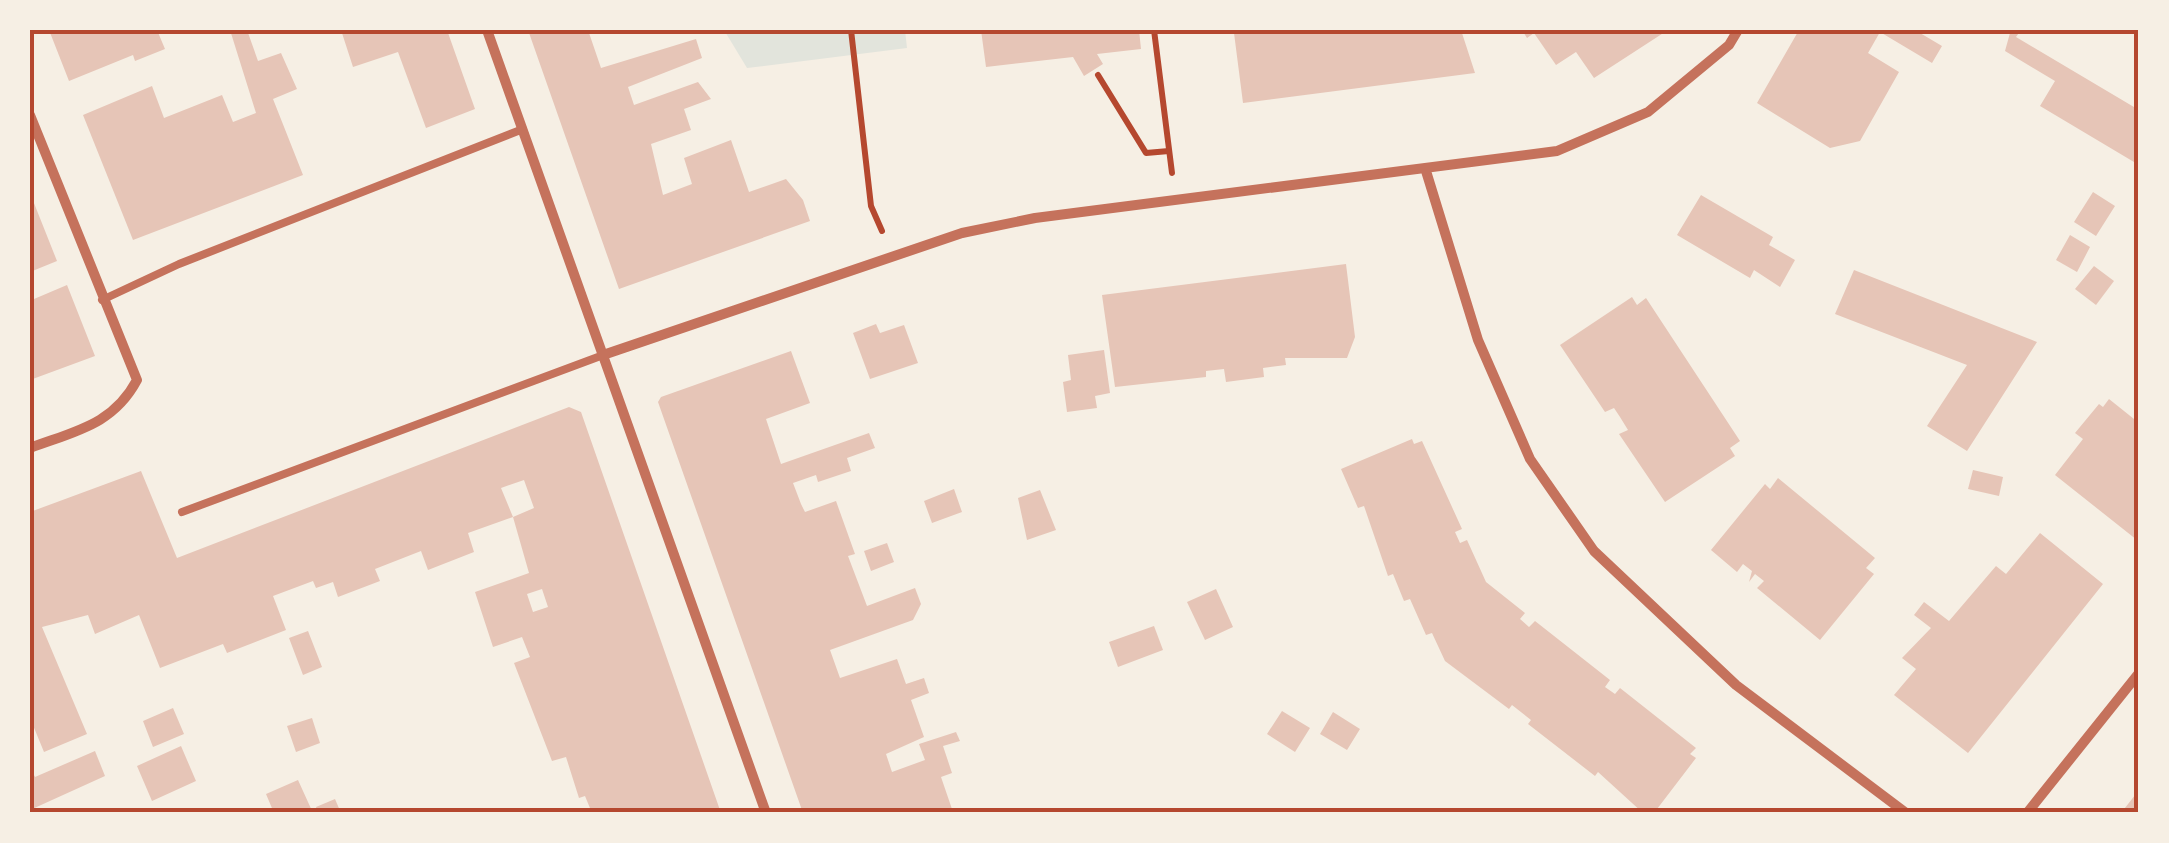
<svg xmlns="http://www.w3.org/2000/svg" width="2169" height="843" viewBox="0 0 2169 843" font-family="'Open Sans',sans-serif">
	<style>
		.green { fill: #e2e4dc }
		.building { fill: #e6c5b7; fill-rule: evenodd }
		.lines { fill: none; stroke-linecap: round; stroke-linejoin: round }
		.path { stroke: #b5482f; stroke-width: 6 }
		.service { stroke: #c5725c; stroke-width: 8 }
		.minor { stroke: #c5725c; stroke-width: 10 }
		.neatline { fill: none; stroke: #b5482f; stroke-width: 4 }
	</style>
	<rect width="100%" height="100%" fill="#f6efe4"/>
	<!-- green -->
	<path class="green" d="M724 30H905L907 48 747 68Z"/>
	<!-- building -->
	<path class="building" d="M49 30H157L165 49 135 61 133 55 69 81Z
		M230 30H247L258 61 281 53 297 89 273 99 303 175 133 240 83 115 152 86 164 118 222 95 233 122 256 113Z
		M341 30H447L475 109 426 128 398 52 353 67Z
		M528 30H588L601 68 696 39 702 58 628 87 634 105 698 82 711 99 684 109 691 130 651 144 663 195 692 184 684 158 731 140 749 192 786 179 803 200 810 221 619 289Z
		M981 30H1139L1141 49 1097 54 1103 64 1084 76 1073 57 986 67Z
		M1249 30H1461L1475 73 1243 103 1234 33Z
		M1522 30H1668L1594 78 1576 52 1556 65 1534 33 1527 38Z
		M1799 30H1922L1920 33 1942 46 1932 63 1880 32 1868 53 1899 72 1860 141 1830 148 1757 103Z
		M2005 30H2021L2016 37 2139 110V165L2040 106 2055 81 2005 51 2010 33Z
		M2093 192 2115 206 2096 236 2074 222Z
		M30 193 57 261 30 272Z
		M1701 195 1773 237 1769 245 1795 260 1780 287 1754 270 1750 278 1677 235Z
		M2070 235 2090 247 2077 272 2056 260Z
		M1346 264 1355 337 1347 358H1285L1286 365 1263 368 1264 377 1226 382 1224 369 1206 371V377L1115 387 1102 295Z
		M2094 266 2114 281 2096 305 2075 289Z
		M1854 270 2037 342 1967 451 1927 426 1967 365 1835 314Z
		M67 285 95 356 30 380V289L34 299Z
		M1632 297 1637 305 1646 298 1740 441 1730 448 1735 456 1665 502 1619 434 1628 430 1620 417 1614 408 1605 412 1560 345Z
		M876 324 880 333 904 325 918 363 870 379 853 333Z
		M1104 350 1110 393 1095 396 1097 408 1067 412 1063 382 1071 380 1068 355Z
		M791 351 810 403 766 419 781 464 869 433 875 448 847 458 851 471 818 482 816 475 793 483 801 504 805 512 836 501 855 554 848 556 867 606 915 588 921 604 913 620 830 650 840 678 897 659 906 684 924 678 929 693 911 700 924 737 886 754 892 772 925 760 919 744 956 732 960 741 943 746 952 773 941 777 953 812 966 808 968 813H803L658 402 661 397Z
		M2109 399 2139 423 2137 540 2055 475 2083 439 2075 433 2099 404 2103 407Z
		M569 407 581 412 721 813H592L585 796 579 798 566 757 552 761 514 663 530 657 522 637 493 647 475 592 529 573 513 517 534 508 524 480 501 488 513 517 468 533 474 552 428 570 421 551 375 569 380 581 338 597 333 582 316 588 313 581 273 596 286 630 227 653 223 644 160 668 139 615 95 634 88 615 42 627 87 734 44 752 30 718V512L141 471 177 558ZM542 589 548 607 533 612 527 594Z
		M1412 439 1414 444 1422 441 1462 529 1455 532 1460 543 1467 540 1486 582 1525 613 1520 619 1529 627 1535 621 1610 680 1605 687 1615 694 1620 688 1696 748 1690 754 1696 758 1654 813H1643L1598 772 1595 776 1528 724 1531 720 1512 705 1509 709 1445 661 1432 633 1426 635 1410 599 1404 601 1393 574 1388 576 1364 506 1358 508 1341 469Z
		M1973 470 2003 477 1999 496 1968 489Z
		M1778 478 1875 558 1866 568 1874 574 1820 640 1757 588 1764 581 1755 574 1749 582 1752 571 1743 564 1737 572 1711 550 1765 484 1770 489Z
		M954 489 962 512 932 523 924 501Z
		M1040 490 1056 530 1027 540 1018 498Z
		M2040 533 2103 584 1968 753 1894 695 1916 669 1902 658 1931 628 1914 615 1924 602 1949 621 1996 566 2006 574Z
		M887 543 894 562 871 571 864 551Z
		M1216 589 1233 627 1205 640 1187 602Z
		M1154 626 1163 650 1118 667 1109 642Z
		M308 631 322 667 303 675 289 638Z
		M173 708 184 734 153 747 143 721Z
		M1282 711 1310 728 1295 752 1267 734Z
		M1333 712 1360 729 1347 750 1320 734Z
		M312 718 320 743 296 752 287 726Z
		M181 746 196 781 152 801 137 766Z
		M95 751 105 776 30 810V767L35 777Z
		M298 780 313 813H274L266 794Z
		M2139 790V813H2121Z
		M335 799 341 813H318L316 807Z"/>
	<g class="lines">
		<!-- path -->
		<path class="path" d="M851 30 871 206 882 231
			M1154 30 1172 173
			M1098 75 1146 153 1169 151"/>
		<!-- service -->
		<path class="service" d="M102 300 179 264 523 129
			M182 512 606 354"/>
		<!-- minor -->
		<path class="minor" d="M487 30 766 813
			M30 115 137 380C113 425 75 431 30 448
			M1426 171 1478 340 1530 459 1594 551 1736 685 1906 813
			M606 354 962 233 1035 218 1557 151 1648 112 1729 45 1738 30
			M2027 813 2139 673"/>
	</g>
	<!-- border -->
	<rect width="2169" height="843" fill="none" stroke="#f6efe4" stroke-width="65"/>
	<rect x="32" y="32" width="2104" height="778" class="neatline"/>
</svg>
